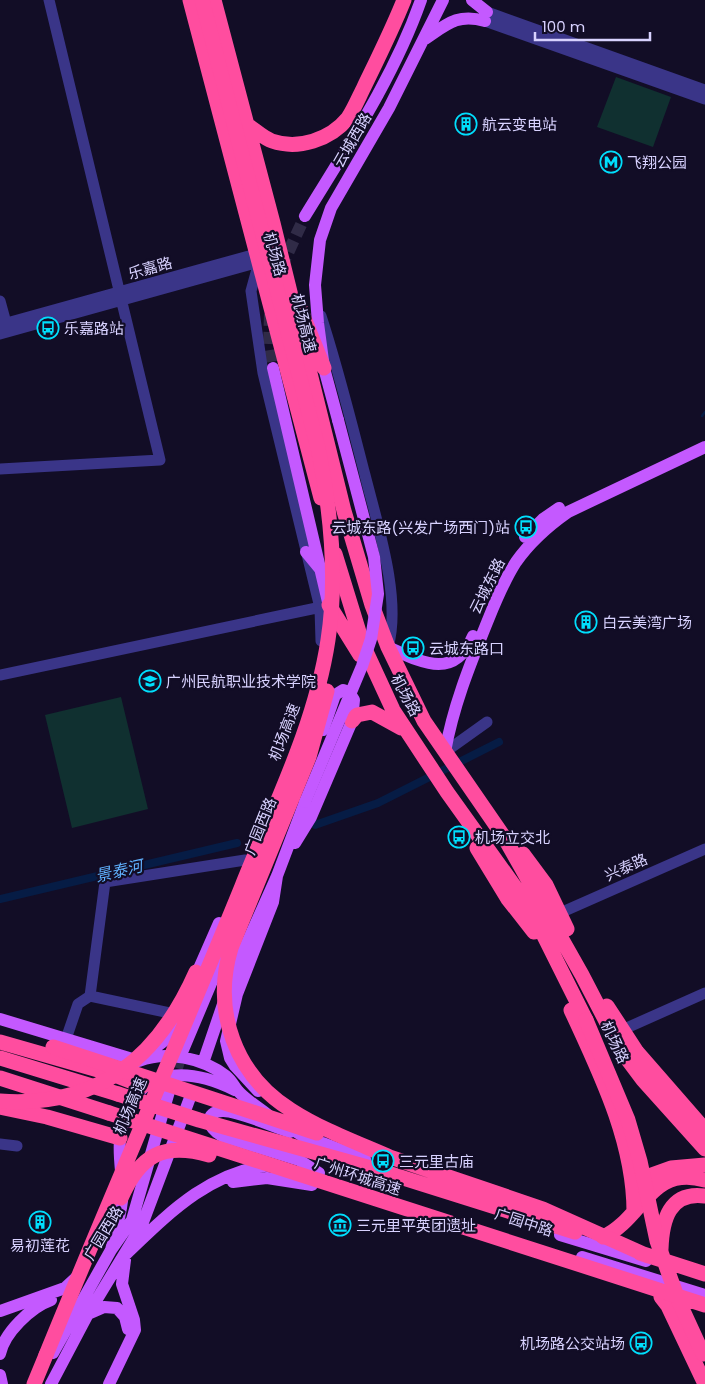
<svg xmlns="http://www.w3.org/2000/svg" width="705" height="1384" viewBox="0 0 705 1384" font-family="Poppins,'Noto Sans SC',sans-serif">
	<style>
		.green { fill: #103030 }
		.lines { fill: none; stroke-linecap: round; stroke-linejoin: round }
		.stream { stroke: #061c45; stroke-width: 2.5 }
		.canal { stroke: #061c45; stroke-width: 8 }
		.major-tunnel { stroke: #302b47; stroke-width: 12; stroke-dasharray: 12 6; stroke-linecap: butt }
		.minor { stroke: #3a3588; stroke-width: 11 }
		.major { stroke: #c459ff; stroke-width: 12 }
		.highway { stroke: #ff4d9f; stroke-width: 15 }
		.major-bridge { stroke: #c459ff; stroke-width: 12 }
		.highway-bridge { stroke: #ff4d9f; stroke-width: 15 }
		.labels { text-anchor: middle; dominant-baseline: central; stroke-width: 4.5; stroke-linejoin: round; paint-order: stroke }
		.poi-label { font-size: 15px; fill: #d8d2ff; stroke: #120d26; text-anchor: start }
		.street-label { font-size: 15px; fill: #d8d2ff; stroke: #120d26 }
		.water-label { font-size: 16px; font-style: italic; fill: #60b2ff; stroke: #120d26 }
	</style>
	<rect width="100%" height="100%" fill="#120d26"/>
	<!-- green -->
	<path class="green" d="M616 77 671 97 653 147 597 127Z
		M121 697 148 809 72 828 45 715Z"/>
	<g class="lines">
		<!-- stream -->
		<path class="stream" d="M702 416 705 412"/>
		<!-- canal -->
		<path class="canal" d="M315 825 378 803 499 742
			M0 899 237 843"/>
		<!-- major-tunnel -->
		<path class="major-tunnel" d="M281 268 305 216
			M270 314 269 344 273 368
			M171 1085 183 1050"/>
		<!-- minor -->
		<path class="minor" d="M487 12 705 90
			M485 21 705 99
			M259 262 251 291 263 373 320 608 321 641
			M0 301 6 323
			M321 316C338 368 351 421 365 475 377 523 402 599 388 647
			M0 325 256 254 263 256
			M0 334 259 262
			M0 469 160 460 49 0
			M0 675 326 606
			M445 752 487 722
			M560 913 705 849
			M90 996 105 882 245 860
			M622 1030 705 993
			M66 1039 78 1004 90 996 179 1015
			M0 1144 17 1146"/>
		<!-- major -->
		<path class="major" d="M472 0 487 12
			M425 39C447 24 458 13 485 21
			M305 216C347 147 394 77 421 0
			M273 368 328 602
			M338 420 324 368 318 323 315 285 320 240 331 208 389 108 443 0
			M525 537 543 519 559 508
			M306 552 320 569
			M388 647C421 662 454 681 473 636
			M445 752C453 707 469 667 486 625 495 603 503 582 516 562 530 542 548 526 568 512L705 447
			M295 843 311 817 352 721 354 700 349 692 343 690 335 695 323 730
			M194 980 219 923
			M0 1019 139 1061C166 1050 203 1058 226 1076 231 1080 234 1086 238 1091 246 1100 258 1107 268 1115
			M183 1050 228 943
			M147 1054 164 1041 180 1012
			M205 1057 234 972 277 876 305 802
			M258 1091 235 1066 230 1058 226 1041 237 994 273 902 277 876
			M292 1129 331 1155
			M290 1132C274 1127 237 1110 222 1111 204 1112 207 1128 222 1136L299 1160 319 1173
			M323 1143 365 1159
			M233 1182 267 1178 312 1185
			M560 1235 646 1261
			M111 1250C115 1234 120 1218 122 1201 124 1181 118 1161 120 1140 128 1070 180 1063 235 1090
			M125 1255C167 1215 209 1171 271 1165
			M582 1257 705 1295
			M0 1311 65 1288 78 1276
			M88 1314 104 1307 117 1308 125 1317 128 1329
			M53 1353 111 1250 132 1220 170 1088
			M0 1354C4 1333 31 1307 51 1300
			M0 1375 2 1384
			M51 1384 88 1314 142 1225 191 1095
			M109 1384 135 1330 134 1320 122 1284 125 1260"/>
		<!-- highway -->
		<path class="highway" d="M190 0 321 498
			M214 0 273 223 344 511 372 605 388 647 424 721 504 837 582 975 622 1052 643 1080 705 1149
			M246 124C254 129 263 138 272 141 298 150 330 140 348 118 354 109 359 97 364 87 378 58 392 30 404 0
			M300 308 324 368
			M335 554 363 645 393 710 447 792 530 908 586 1020
			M329 605 360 655
			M352 721 357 715 372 712 401 728
			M477 848 508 899 534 932
			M523 854 546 885 567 929
			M607 1006 637 1052 705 1130
			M571 1010C600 1073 634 1141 634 1212
			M0 1042 112 1074 143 1086
			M0 1058 118 1094
			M0 1078 109 1113
			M0 1107 47 1117 120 1138
			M632 1182 671 1168 705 1165
			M603 1237C643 1219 650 1164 705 1180
			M661 1249C662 1221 669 1191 705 1196
			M661 1297 668 1306 705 1384
			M34 1384 46 1355"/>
		<!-- major-bridge -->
		<path class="major-bridge" d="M305 802 362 666 371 639 378 594 374 557 338 420"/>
		<!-- highway-bridge -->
		<path class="highway-bridge" d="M327 691 309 757 231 948C212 1011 235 1075 291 1110 322 1130 358 1143 392 1158
			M586 1020 628 1120 640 1161 657 1241 679 1302 703 1354
			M53 1047 317 1133
			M118 1094 199 1120 378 1170 575 1232
			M0 1101C98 1108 158 1058 196 972
			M109 1113 705 1305
			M384 1155 543 1209 648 1256
			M121 1198C140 1155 163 1142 209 1155
			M640 1253 705 1274
			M46 1355C110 1198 178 1043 242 886 274 806 315 726 328 640 338 576 331 511 318 448L202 0"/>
	</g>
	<!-- icons -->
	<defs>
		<g id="building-ring" transform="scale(1.125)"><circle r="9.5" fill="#120d26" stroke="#00dffd" stroke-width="1.5"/><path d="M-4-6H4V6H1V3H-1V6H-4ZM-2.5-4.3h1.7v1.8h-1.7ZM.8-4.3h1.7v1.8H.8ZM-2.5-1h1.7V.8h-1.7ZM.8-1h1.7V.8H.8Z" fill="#00dffd"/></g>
		<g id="metro-ring" transform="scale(1.125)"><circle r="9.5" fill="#120d26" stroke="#00dffd" stroke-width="1.5"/><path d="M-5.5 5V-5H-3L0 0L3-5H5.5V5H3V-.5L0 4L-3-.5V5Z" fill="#00dffd"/></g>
		<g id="bus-ring" transform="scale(1.125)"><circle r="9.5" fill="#120d26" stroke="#00dffd" stroke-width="1.5"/><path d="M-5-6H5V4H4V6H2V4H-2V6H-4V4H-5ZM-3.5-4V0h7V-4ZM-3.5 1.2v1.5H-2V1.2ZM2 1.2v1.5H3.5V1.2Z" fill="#00dffd"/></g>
		<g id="university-ring" transform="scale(1.125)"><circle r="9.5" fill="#120d26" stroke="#00dffd" stroke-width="1.5"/><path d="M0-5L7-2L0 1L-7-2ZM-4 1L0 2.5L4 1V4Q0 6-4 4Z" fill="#00dffd"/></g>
		<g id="museum-ring" transform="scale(1.125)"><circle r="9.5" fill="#120d26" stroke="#00dffd" stroke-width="1.5"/><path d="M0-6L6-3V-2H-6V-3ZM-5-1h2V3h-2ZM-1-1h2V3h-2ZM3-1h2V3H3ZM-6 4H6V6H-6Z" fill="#00dffd"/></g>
	</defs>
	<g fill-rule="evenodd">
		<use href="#building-ring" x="466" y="124"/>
		<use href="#metro-ring" x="611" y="162"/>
		<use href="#bus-ring" x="48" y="328"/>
		<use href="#bus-ring" x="526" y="527"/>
		<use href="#building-ring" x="586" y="622"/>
		<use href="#bus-ring" x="413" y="648"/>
		<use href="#university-ring" x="150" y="681"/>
		<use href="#bus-ring" x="459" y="837"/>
		<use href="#bus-ring" x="383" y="1161"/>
		<use href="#building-ring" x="40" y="1222"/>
		<use href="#museum-ring" x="340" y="1225"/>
		<use href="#bus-ring" x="641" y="1343"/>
	</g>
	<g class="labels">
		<!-- poi labels -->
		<g class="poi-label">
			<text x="482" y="124">航云变电站</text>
			<text x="627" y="162">飞翔公园</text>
			<text x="64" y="328">乐嘉路站</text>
			<text x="510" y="527" text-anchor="end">云城东路(兴发广场西门)站</text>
			<text x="602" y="622">白云美湾广场</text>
			<text x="429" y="648">云城东路口</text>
			<text x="166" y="681">广州民航职业技术学院</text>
			<text x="475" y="837">机场立交北</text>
			<text x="399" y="1161">三元里古庙</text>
			<text x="356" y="1225">三元里平英团遗址</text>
			<text x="40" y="1245" text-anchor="middle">易初莲花</text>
			<text x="625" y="1343" text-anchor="end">机场路公交站场</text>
		</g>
		<!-- street labels -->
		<g class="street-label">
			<text transform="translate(352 140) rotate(-60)">云城西路</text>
			<text transform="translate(275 254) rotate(74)">机场路</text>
			<text transform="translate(150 268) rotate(-16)">乐嘉路</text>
			<text transform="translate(304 323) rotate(76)">机场高速</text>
			<text transform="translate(487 586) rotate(-64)">云城东路</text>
			<text transform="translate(406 695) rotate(62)">机场路</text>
			<text transform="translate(284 732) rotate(-69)">机场高速</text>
			<text transform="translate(260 826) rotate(-68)">广园西路</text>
			<text transform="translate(626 867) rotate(-24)">兴泰路</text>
			<text transform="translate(615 1042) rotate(65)">机场路</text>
			<text transform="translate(130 1106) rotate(-67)">机场高速</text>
			<text transform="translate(358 1176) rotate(18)">广州环城高速</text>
			<text transform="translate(524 1222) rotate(18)">广园中路</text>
			<text transform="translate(103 1233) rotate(-59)">广园西路</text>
		</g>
		<!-- water labels -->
		<g class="water-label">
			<text transform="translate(119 871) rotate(-13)">景泰河</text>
		</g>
	</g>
	<!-- scale -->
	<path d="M535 32v8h115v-8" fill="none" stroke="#d8d2ff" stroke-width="2.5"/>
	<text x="542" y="32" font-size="15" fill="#d8d2ff" stroke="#120d26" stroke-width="4" paint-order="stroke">100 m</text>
</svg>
